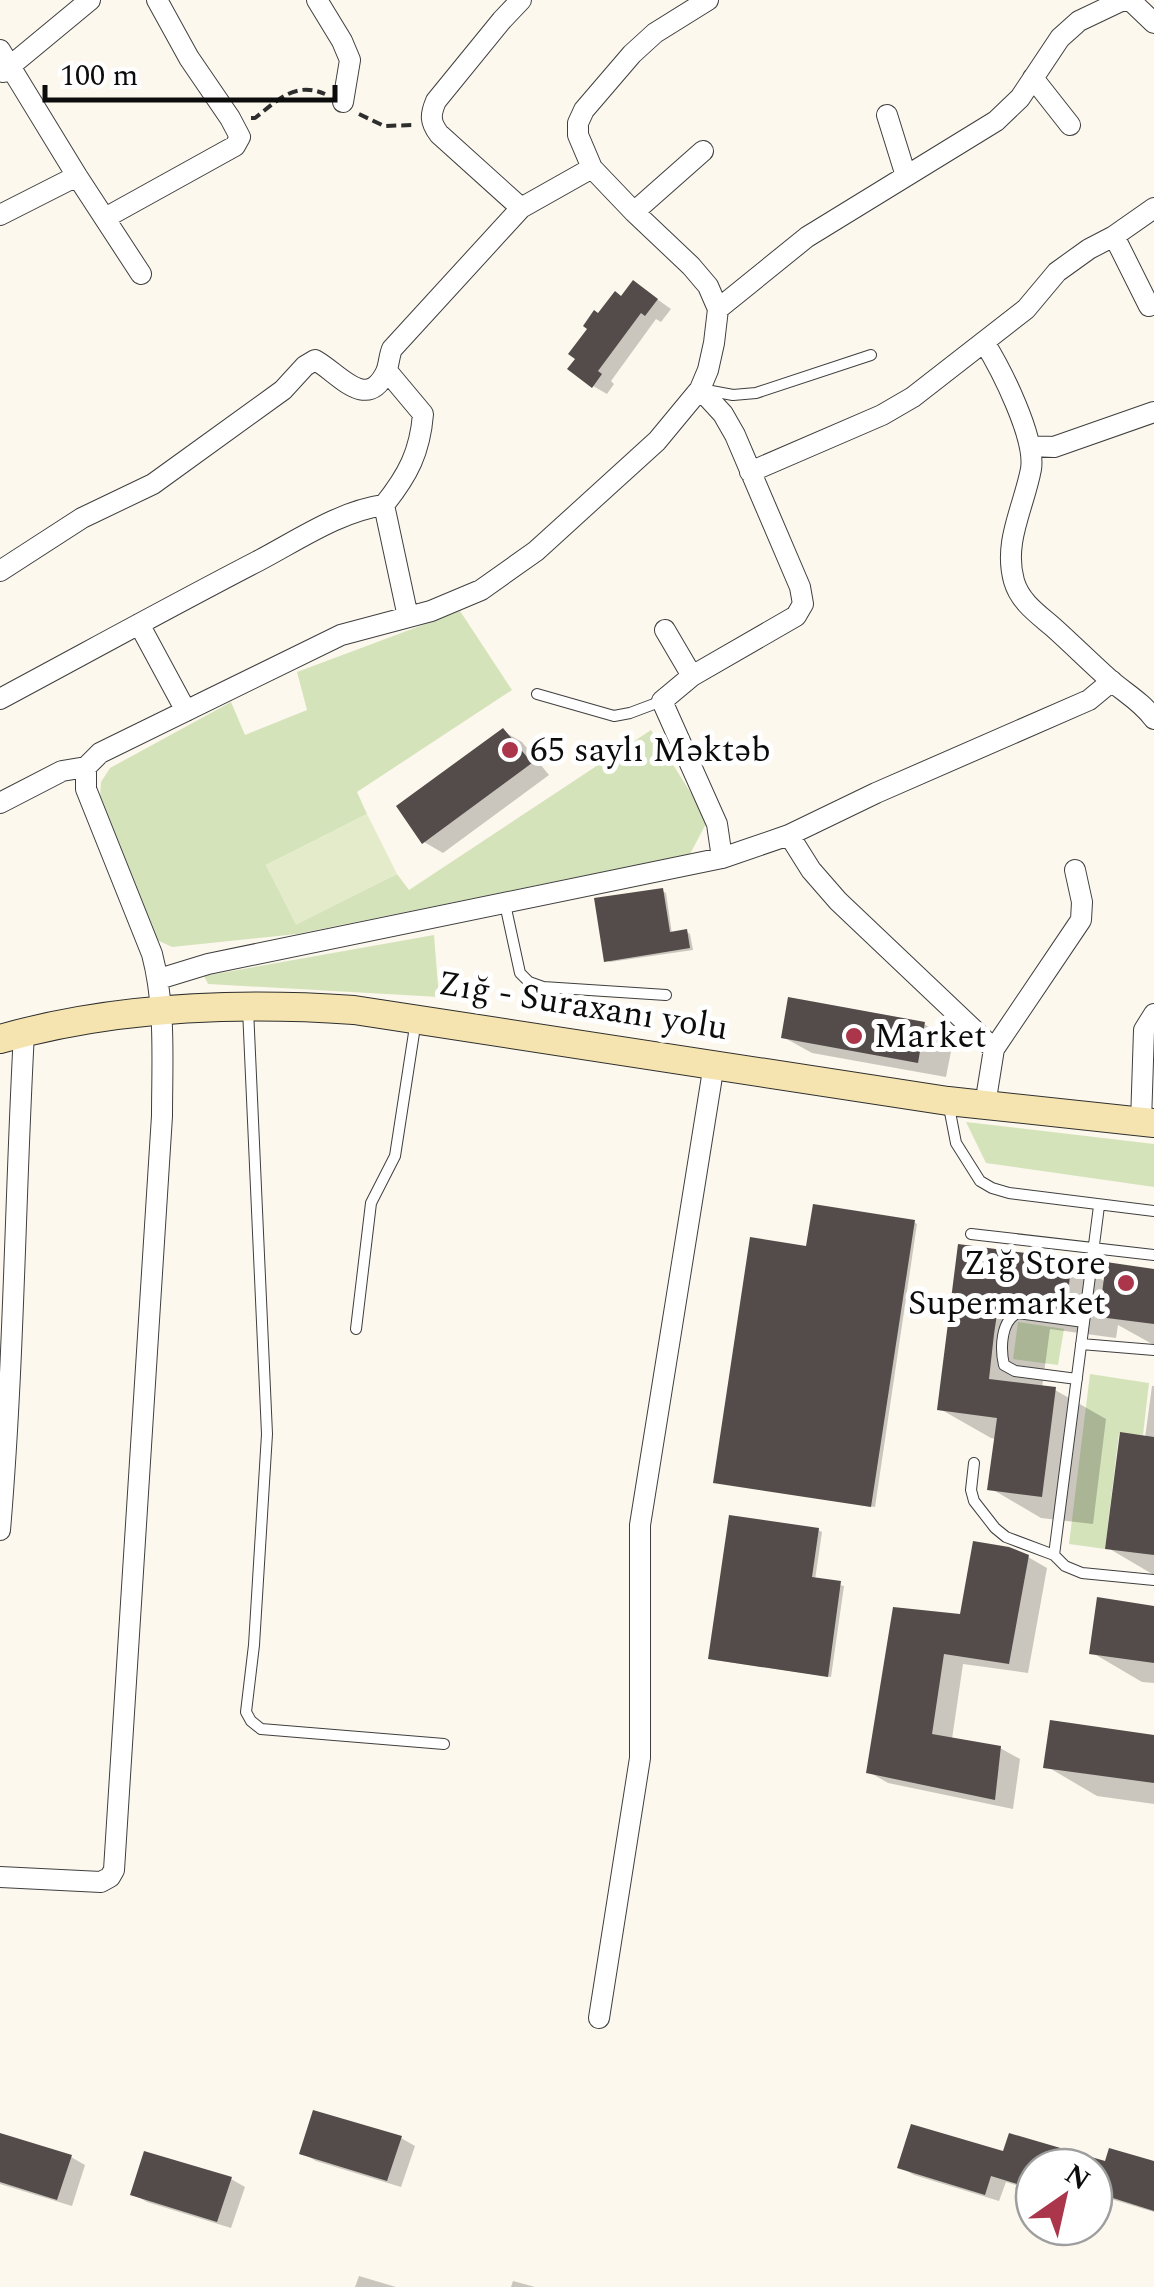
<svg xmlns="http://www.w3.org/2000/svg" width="1154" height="2287" viewBox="0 0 1154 2287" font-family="Spectral,serif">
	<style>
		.green { fill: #d5e3bb }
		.pitch { fill: #e4ebcb }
		.shadow { fill: #0003 }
		.building { fill: #534c4a }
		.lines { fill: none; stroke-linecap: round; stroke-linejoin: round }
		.lane-casing { stroke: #3f3f3f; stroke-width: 12 }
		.street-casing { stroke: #3f3f3f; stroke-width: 22 }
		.secondary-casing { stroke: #2e2e2e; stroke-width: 30 }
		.path { stroke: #2e2e2e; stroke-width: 4; stroke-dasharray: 10 5; stroke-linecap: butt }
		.lane { stroke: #fff; stroke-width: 10 }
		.street { stroke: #fff; stroke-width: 20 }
		.secondary { stroke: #f5e4af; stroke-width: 28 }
		.poi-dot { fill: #ab354a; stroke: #fff; stroke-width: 4 }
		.labels { text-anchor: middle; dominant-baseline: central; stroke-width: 10; stroke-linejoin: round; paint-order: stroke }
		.poi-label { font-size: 35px; fill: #0c0c0c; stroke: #fff; text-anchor: start }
		.street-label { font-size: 35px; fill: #0c0c0c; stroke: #fff }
	</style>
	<rect width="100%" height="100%" fill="#fdf8ed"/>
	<!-- green -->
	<path class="green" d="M460 611 512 690 357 792 367 814 266 865 296 924 397 874 409 890 651 730 708 820 690 854 297 934 172 947 157 940 100 796 101 782 110 768 231 702 245 735 307 710 297 672Z
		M434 935 439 997 208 984 204 976Z
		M966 1122 1154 1144V1187L986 1163Z
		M1018 1322 1064 1329 1058 1365 1013 1359Z
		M1090 1374 1149 1383 1143 1435 1119 1433 1105 1549 1069 1544Z"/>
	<!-- pitch -->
	<path class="pitch" d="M367 814 397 874 296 925 266 865Z"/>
	<!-- shadow -->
	<path class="shadow" d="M647 292 671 309 661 322 656 319 611 381 614 384 607 394 593 386 599 316Z
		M503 731 522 742 549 775 443 853 424 842Z
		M662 891 666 893 672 934 687 932 690 934 693 950 610 962 606 960Z
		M924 1024 953 1041 946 1077 812 1053 783 1037Z
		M914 1222 917 1224 875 1507 719 1483 808 1248Z
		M960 1247 1071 1262 1106 1282 1154 1271V1345L1118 1325 1116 1338 1050 1329 1042 1388 1055 1390 1106 1419 1093 1524 1041 1518 990 1488 996 1439 991 1438 940 1409Z
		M1152 1386H1154V1575L1108 1548 1145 1438Z
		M818 1530 822 1532 815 1580 844 1586 831 1677 715 1660Z
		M1028 1557 1047 1568 1028 1673 963 1664 952 1739 1000 1748 1020 1759 1013 1809 888 1783 869 1772 962 1617Z
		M1154 1608V1683L1142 1682 1091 1652Z
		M1154 1738V1804L1097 1796 1046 1766Z
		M0 2136 71 2157 85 2165 72 2206 0 2184Z
		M401 2138 415 2146 401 2187 316 2161 302 2153Z
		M1005 2154 1106 2164H1154V2212L1101 2196 1096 2210 1094 2209V2167H1034V2191L1006 2182 999 2201 914 2175 900 2167Z
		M231 2179 245 2187 231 2228 147 2202 133 2194Z
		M359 2276 396 2287H355Z
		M513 2281 535 2287H511Z"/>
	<!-- building -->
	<path class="building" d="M633 280 658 299 645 316 641 313 598 371 602 374 592 388 567 369 575 359 568 354 587 329 583 326 594 310 598 313 615 291 621 296Z
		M503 728 532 763 422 844 396 806Z
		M663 888 670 932 687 929 690 948 604 962 594 898Z
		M788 997 925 1022 918 1063 781 1038Z
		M813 1204 915 1220 871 1507 713 1483 750 1237 806 1246Z
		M958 1244 1072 1259 1066 1310 999 1301 994 1334 989 1379 1056 1387 1042 1497 987 1490 997 1418 937 1410Z
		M1106 1262 1154 1269V1324L1099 1317Z
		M1120 1432 1154 1437V1555L1105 1549Z
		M729 1515 819 1528 812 1577 841 1581 828 1677 708 1659Z
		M973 1541 1009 1547 1029 1555 1009 1664 944 1654 932 1734 1001 1746 995 1800 866 1773 893 1607 960 1614Z
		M1097 1597 1154 1606V1663L1089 1654Z
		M1050 1720 1154 1735V1783L1043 1768Z
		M313 2110 402 2136 387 2181 299 2154Z
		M911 2124 1003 2151 1009 2133 1105 2161 1109 2148 1154 2161V2211L1094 2192V2167H1034V2189L991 2176 985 2195 897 2168Z
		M0 2133 72 2155 57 2200 0 2182Z
		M144 2151 232 2177 217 2222 130 2195Z"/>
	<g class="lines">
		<!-- lane casing -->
		<g class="lane-casing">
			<path id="lane" d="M706 390 733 395 756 393 871 355
				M537 694 614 716 630 713 662 701
				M505 904 520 973 529 982 543 987 666 995
				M248 1009 267 1434 254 1645 246 1712 251 1721 261 1729 444 1744
				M948 1102 956 1143 980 1181 992 1188 1009 1193 1154 1211
				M971 1234 1154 1255
				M356 1329 371 1203 395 1156 416 1020
				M1081 1344 1154 1350
				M1077 1379 1015 1371 1004 1365C1000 1348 1001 1320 1018 1313L1084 1322
				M974 1463 971 1490 974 1501 995 1528 1006 1537 1054 1555 1065 1566 1082 1573 1154 1580
				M1054 1555 1099 1206"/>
		</g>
		<!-- street casing -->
		<g class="street-casing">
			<path id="street" d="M317 0 342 41 350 60 343 102
				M0 50 77 176 141 274
				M3 72 90 0
				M1033 78 1070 125
				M887 115 906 176
				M521 208 439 134C430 122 430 115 436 101L502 20 521 0
				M634 212 703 151
				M0 215 77 176
				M105 218 235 146 240 137 230 118 189 58 157 0
				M1114 236 1149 306
				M718 309 807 237 996 121 1020 98 1060 38 1079 21 1121 1H1131L1154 23
				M984 342C1001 369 1036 438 1031 469 1024 507 1003 542 1014 581 1020 602 1038 614 1053 627 1072 644 1090 662 1109 679 1125 693 1142 702 1154 719
				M700 389 723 414 735 435 800 587 803 604 796 616 692 676 662 701 717 824 722 858
				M1030 446 1054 447 1154 412
				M750 472 882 415 913 397 1026 309 1057 272 1089 249 1114 236 1154 208
				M384 505 408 617
				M0 571 82 518 153 484 283 390 305 366 315 360C338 372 366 413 386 372 389 365 389 356 392 349L521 208 592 168
				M139 624 186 711
				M665 630 692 676
				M0 699C86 653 171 606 258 561 298 540 340 511 384 505 408 475 420 452 423 414L387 371
				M0 803 62 771 86 767
				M789 835 811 870 838 901 994 1049
				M159 979 208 964 722 858 789 835 876 793 1089 700 1112 681
				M985 1105 994 1049 1081 920 1082 902 1075 870
				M1141 1122 1144 1030 1154 1014
				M0 1530C14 1364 15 1198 24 1033
				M0 1877 101 1882 110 1877 114 1870 162 1116C162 1063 166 1007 152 954L86 789V767L100 753 341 635 431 611 481 590 536 551 657 441 700 389 708 370 714 343 718 309 708 286 691 266 634 212 592 168 578 135V123L584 110 632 54 655 33 708 0
				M599 2018 640 1758V1525L714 1064"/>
		</g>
		<!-- secondary casing -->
		<g class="secondary-casing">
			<path id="secondary" d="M0 1039C112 1007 238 1002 354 1010L948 1101 1154 1123"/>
		</g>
		<!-- path -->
		<path class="path" d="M359 114 384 126 412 125
			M251 118H255C278 100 295 81 325 94"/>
		<!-- lane -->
		<use href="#lane" class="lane"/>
		<!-- street -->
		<use href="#street" class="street"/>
		<!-- secondary -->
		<use href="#secondary" class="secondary"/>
	</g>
	<!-- markers -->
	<g class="poi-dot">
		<circle cx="510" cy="750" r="10"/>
		<circle cx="854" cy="1036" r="10"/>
		<circle cx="1126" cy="1283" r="10"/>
	</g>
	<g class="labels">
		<!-- poi labels -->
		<g class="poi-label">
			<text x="530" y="750">65 saylı Məktəb</text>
			<text x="874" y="1036">Market</text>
			<text x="1106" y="1263" text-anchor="end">Zığ Store<tspan x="1106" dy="40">Supermarket</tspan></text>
		</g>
		<!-- street labels -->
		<g class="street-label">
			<text transform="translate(583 1006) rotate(9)">Zığ - Suraxanı yolu</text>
		</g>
	</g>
	<!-- north arrow -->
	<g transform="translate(1064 2197) rotate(34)"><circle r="48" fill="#ffffff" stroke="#9e9e9e" stroke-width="2.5"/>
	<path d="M0-8L18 38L0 25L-18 38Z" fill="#ab354a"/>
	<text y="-15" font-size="28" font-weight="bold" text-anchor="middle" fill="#0c0c0c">N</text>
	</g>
	<!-- scale -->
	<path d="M45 85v15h290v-15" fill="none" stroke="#0c0c0c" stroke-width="5"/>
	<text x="60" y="85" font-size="30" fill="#0c0c0c" stroke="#ffffff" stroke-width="8" paint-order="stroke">100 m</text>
</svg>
